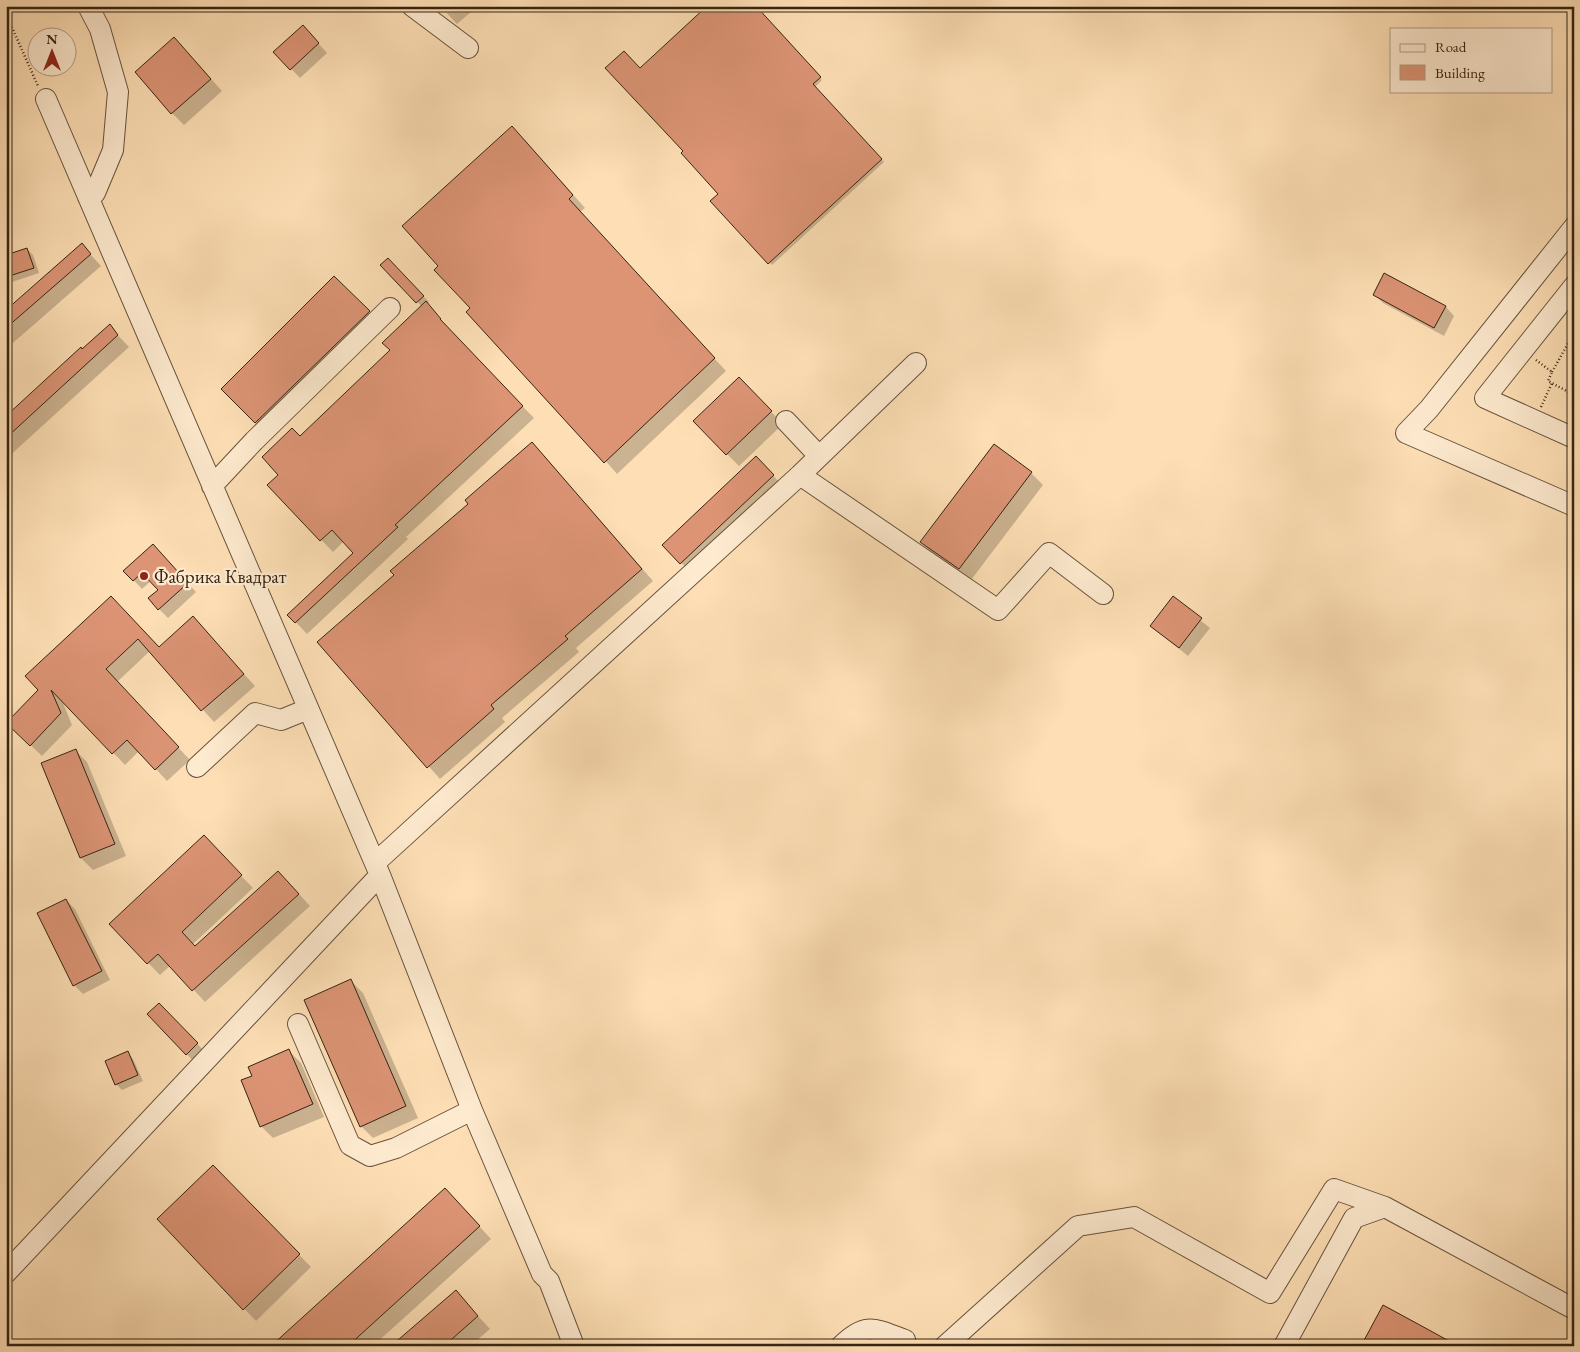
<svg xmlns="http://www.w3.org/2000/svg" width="1580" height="1352" viewBox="0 0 1580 1352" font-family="'EB Garamond',serif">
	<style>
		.shadow { fill: #0003 }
		.building { fill: #dc9475; stroke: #352413 }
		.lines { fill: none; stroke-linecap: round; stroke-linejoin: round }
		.minor-casing { stroke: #67533c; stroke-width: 22 }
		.path { stroke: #352413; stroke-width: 2.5; stroke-dasharray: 1 2.5; stroke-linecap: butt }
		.minor { stroke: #feeacf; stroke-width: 20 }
		.poi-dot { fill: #8f2418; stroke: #feeacf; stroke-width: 2 }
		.labels { text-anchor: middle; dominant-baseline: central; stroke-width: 4.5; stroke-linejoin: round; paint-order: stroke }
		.poi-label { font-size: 19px; fill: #352413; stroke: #feeacf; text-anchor: start }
	</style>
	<rect width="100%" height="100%" fill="#fedfb5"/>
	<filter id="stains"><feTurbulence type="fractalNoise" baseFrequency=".004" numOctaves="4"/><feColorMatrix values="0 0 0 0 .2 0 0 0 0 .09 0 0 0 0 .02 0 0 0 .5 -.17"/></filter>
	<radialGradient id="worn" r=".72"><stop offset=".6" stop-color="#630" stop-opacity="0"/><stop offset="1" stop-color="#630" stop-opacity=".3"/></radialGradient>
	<!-- shadow -->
	<path class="shadow" d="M440 6H478L457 24Z
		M754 6 822 80 815 87 884 162 772 265 712 201 720 194 684 151 640 70Z
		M311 35 327 53 300 78 275 52Z
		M186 51 222 91 184 125 172 113Z
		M524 139 585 208 580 212 726 371 617 474 472 308Z
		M82 245 101 266 6 349V312Z
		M27 249 33 255 39 273 6 284V256Z
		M388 259 429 302 427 304 451 331 450 332 534 418 406 537 408 539 307 634 289 615 355 553 344 541 333 552 269 486 280 475 300 438 392 351 422 307 382 265Z
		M1385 275 1446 307 1454 316 1444 336 1383 303 1374 294Z
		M334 278 381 324 268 434 223 389Z
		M109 326 129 347 6 459V417Z
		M751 391 783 424 739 466 727 454Z
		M544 456 653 581 576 648 579 652 502 718 505 722 440 779 319 642Z
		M756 458 785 488 693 575 664 545Z
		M1031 473 1043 485 971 580 933 554 921 542Z
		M162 555 196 592 168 618 159 609V590L151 581 142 589 125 571Z
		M111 597 159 648 193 618 255 686 214 722 150 651 117 682 190 760 167 781 139 751 125 765 61 698 72 725 42 756 8 723 39 690Z
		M1173 598 1210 628 1188 656 1151 626Z
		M75 750 87 762 126 856 93 870 81 858 43 764Z
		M215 849 253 888 193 944 196 947 290 884 310 906 205 1002 171 965 160 975 111 925Z
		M66 900 75 909 110 980 83 994 74 985Z
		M351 981 363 993 418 1118 373 1138 361 1126Z
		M168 1013 206 1053 195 1063 149 1014Z
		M289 1051 301 1063 324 1117 273 1138 261 1126Z
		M128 1053 133 1059 143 1081 122 1090 116 1084Z
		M213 1167 311 1267 256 1321 158 1219Z
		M457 1202 491 1239 373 1346H272Z
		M456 1292 490 1329 470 1346H393Z"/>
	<!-- building -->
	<path class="building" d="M707 6H756L821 77 813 84 882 159 768 264 710 201 718 194 681 153 683 151 605 68 624 51 640 68Z
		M303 25 319 43 290 70 273 52Z
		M174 37 211 79 171 114 135 72Z
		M512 126 573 195 569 199 715 358 604 463 466 312 470 308 434 270 438 266 402 226Z
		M82 243 91 254 6 328V310Z
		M27 248 34 268 6 277V255Z
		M388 258 424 296 416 303 380 265Z
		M1384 273 1446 306 1434 328 1373 295Z
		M334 276 370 311 255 423 221 389Z
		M426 301 441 319H440L523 406 395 525 398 527 295 623 287 615 353 553 332 530 320 541 267 485 278 475 262 457 292 428 300 436 390 350 382 343Z
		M110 324 118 335 6 438V416L81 347 82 349Z
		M739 377 772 411 726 455 693 421Z
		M532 442 642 569 565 636 568 639 491 705 494 709 427 768 317 642 394 575 390 571 468 504 465 500Z
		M994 444 1032 472 959 569 920 542Z
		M756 456 774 475 680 564 662 545Z
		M153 544 188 583 158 610 148 598 158 590 142 573 133 581 123 571Z
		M111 596 159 647 193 616 244 674 201 711 138 639 106 669 179 747 155 770 127 740 112 754 51 690 61 713 30 746 6 723 38 690 25 676Z
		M1173 596 1202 618 1179 648 1150 626Z
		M76 749 115 844 80 858 41 763Z
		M204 835 242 875 182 932 195 946 278 871 299 894 192 991 158 954 147 964 109 924Z
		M66 899 102 971 73 986 37 913Z
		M351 979 406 1106 360 1127 304 1000Z
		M159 1003 198 1043 186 1055 147 1014Z
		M289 1049 313 1104 260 1127 241 1080 252 1076 248 1067Z
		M128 1051 138 1075 115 1085 105 1061Z
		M213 1165 300 1254 243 1310 157 1219Z
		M445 1188 480 1226 348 1346H271Z
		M456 1290 478 1316 444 1346H391Z
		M1383 1305 1429 1330 1458 1346H1361Z"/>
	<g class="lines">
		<!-- minor casing -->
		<g class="minor-casing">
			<path id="minor" d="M412 6 468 48
				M46 99 380 875 472 1110 542 1274 549 1281 574 1346
				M88 197 95 193 113 150 118 92 100 29 88 6
				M1574 227 1429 409 1406 433 1574 506
				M1574 286 1485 398 1574 438
				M786 421 819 456
				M800 475 998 610 1049 553 1103 594
				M212 486 254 441 390 308
				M197 767 255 713 281 720 308 709
				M375 863 800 475 916 363
				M298 1024 350 1145 370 1156 396 1148 472 1110
				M6 1273 380 875
				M841 1346C866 1321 875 1329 905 1340
				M945 1346 1078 1226 1134 1217 1270 1293 1334 1189 1385 1207
				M1284 1346 1354 1218 1385 1207 1574 1309"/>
		</g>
		<!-- path -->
		<path class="path" d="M6 14 38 86
			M1536 360 1552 372 1548 381 1574 395
			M1552 372 1574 333
			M1541 407 1552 383"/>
		<!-- minor -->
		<use href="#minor" class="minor"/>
	</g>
	<!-- markers -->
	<circle class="poi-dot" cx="144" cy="576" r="5"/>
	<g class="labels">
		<!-- poi labels -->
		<g class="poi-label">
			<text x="154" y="576">Фабрика Квадрат</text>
		</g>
	</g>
	<!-- margin -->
	<rect width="1580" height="1352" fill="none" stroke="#fedfb5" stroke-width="25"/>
	<rect x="8" y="8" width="1565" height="1337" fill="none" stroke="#352413" stroke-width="2.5"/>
	<rect x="12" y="12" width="1555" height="1327" fill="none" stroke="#352413"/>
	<!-- legend -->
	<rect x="1390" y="28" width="162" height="65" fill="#feeacf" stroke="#ae9b84"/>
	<rect x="1400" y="44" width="25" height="8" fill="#feeacf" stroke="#ae9b84"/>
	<text x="1435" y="52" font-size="15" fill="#352413">Road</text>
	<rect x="1400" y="65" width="25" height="15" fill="#dc9475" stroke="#ae9b84"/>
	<text x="1435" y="78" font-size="15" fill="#352413">Building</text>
	<!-- north arrow -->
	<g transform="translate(52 52)"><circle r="24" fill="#feeacf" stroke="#ae9b84"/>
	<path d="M0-4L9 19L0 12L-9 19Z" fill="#8f2418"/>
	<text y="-8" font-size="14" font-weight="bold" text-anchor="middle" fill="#352413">N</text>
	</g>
	<rect width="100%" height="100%" filter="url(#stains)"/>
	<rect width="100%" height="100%" fill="url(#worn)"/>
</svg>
